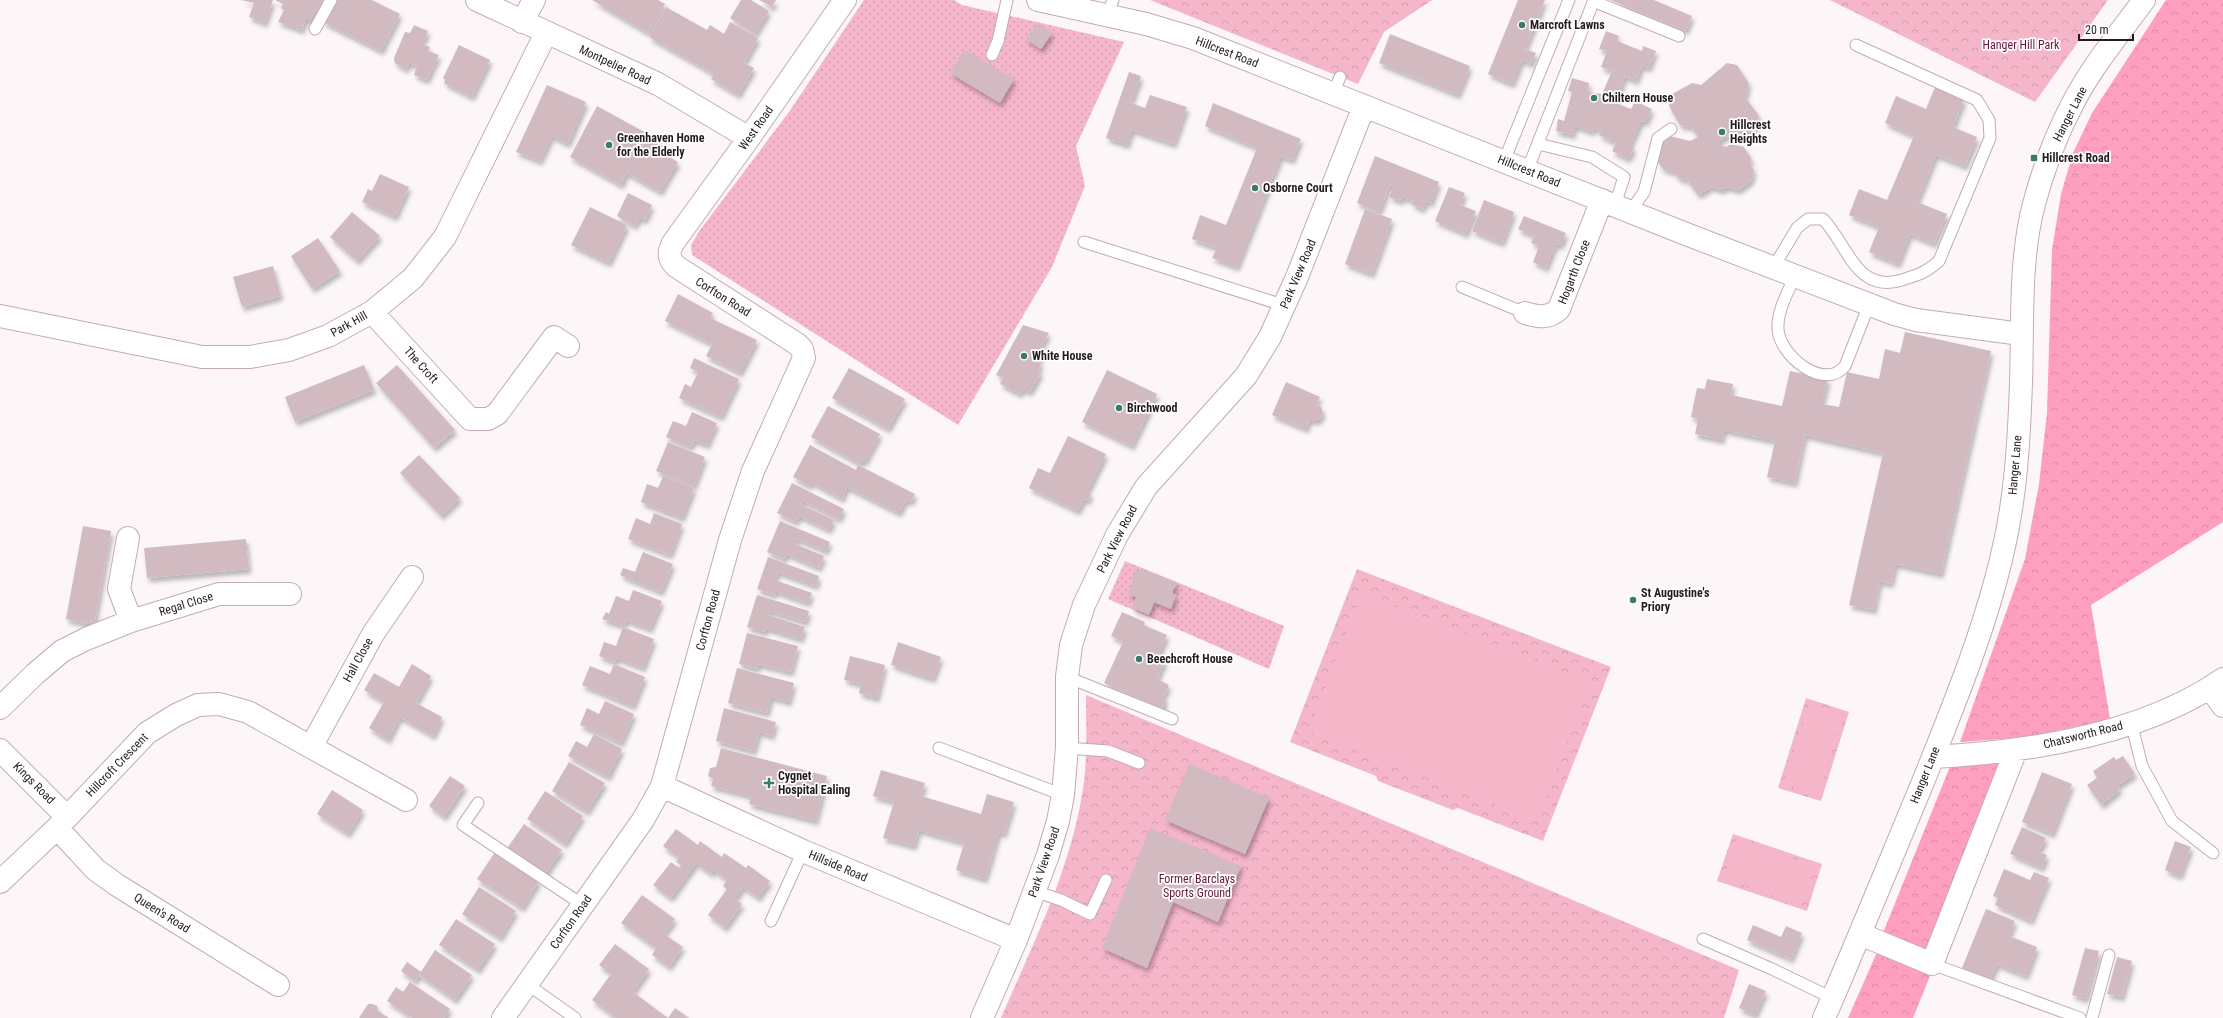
<svg xmlns="http://www.w3.org/2000/svg" width="2223" height="1018" viewBox="0 0 2223 1018" font-family="'Roboto Condensed',sans-serif">
	<style>
		.grass { fill: url(#grass-dots) }
		.forest { fill: url(#forest-crowns) }
		.park { fill: url(#park-crowns) }
		.pitch { fill: #f5b6ca }
		.building { fill: #d2bac1; filter: url(#shadow) }
		.lines { fill: none; stroke-linecap: round; stroke-linejoin: round }
		.lane-casing { stroke: #c3abb2; stroke-width: 13 }
		.street-casing { stroke: #c3abb2; stroke-width: 24 }
		.highway-casing { stroke: #c3abb2; stroke-width: 24 }
		.lane { stroke: #fff; stroke-width: 11 }
		.street { stroke: #fff; stroke-width: 22 }
		.highway { stroke: #fff; stroke-width: 22 }
		.poi-dot { fill: #397c6f; stroke: #fff; stroke-width: 1.5 }
		.labels { text-anchor: middle; dominant-baseline: central; stroke-width: 3.5; stroke-linejoin: round; paint-order: stroke }
		.poi-label { font-size: 12px; font-weight: bold; fill: #241b1e; stroke: #fff; text-anchor: start }
		.park-label { font-size: 12px; fill: #68163a; stroke: #fff }
		.street-label { font-size: 12px; fill: #241b1e; stroke: #fff }
	</style>
	<defs>
		<pattern id="grass-dots" width="8" height="8" patternUnits="userSpaceOnUse"><rect width="8" height="8" fill="#f5b6ca"/><path d="M2 2h.1M6 6h.1" fill="none" stroke="#d29cad" stroke-width="1.8" stroke-linecap="round"/></pattern>
		<pattern id="forest-crowns" width="20" height="18" patternUnits="userSpaceOnUse"><rect width="20" height="18" fill="#ff9fbf"/><path d="M2 6a3 3 0 1 1 6 0M12 15a3 3 0 1 1 6 0" fill="none" stroke="#da88a4"/></pattern>
		<pattern id="park-crowns" width="20" height="18" patternUnits="userSpaceOnUse"><rect width="20" height="18" fill="#f5b6ca"/><path d="M2 6a3 3 0 1 1 6 0M12 15a3 3 0 1 1 6 0" fill="none" stroke="#d29cad"/></pattern>
		<filter id="shadow"><feDropShadow dx="2.5" dy="4.5" stdDeviation="2" flood-color="#0004"/></filter>
	</defs>
	<rect width="100%" height="100%" fill="#fcf6f8"/>
	<!-- grass -->
	<path class="grass" d="M864 0H954L962 5 1124 42 1076 146 1085 186 1052 267 958 425 692 255 691 245 700 230 789 112Z
		M1125 561 1284 626 1269 669 1108 599Z"/>
	<!-- forest -->
	<path class="forest" d="M2166 0H2223V522L2091 605 2110 719 2030 737 1960 742 2025 559 2039 484 2047 413 2052 250 2061 194 2073 153 2092 113Z
		M2007 761 1930 953 1883 933 1951 764Z
		M1878 950 1932 971 1913 1018H1848Z"/>
	<!-- park -->
	<path class="park" d="M1150 0H1432L1384 32 1358 84Z
		M1830 0H2108L2035 102Z
		M1357 569 1611 667 1543 841 1458 808 1453 810 1378 781 1376 776 1290 742Z
		M1086 695 1739 970 1724 1018H1001C1032 946 1069 873 1082 795 1088 762 1086 728 1086 695Z
		M1806 698 1849 712 1821 801 1778 788Z
		M1733 834 1822 864 1807 911 1717 881Z"/>
	<!-- pitch -->
	<path class="pitch" d="M1362 594 1591 682 1537 821 1309 732Z
		M1809 705 1843 716 1818 794 1784 784Z
		M1737 839 1815 866 1802 905 1724 878Z"/>
	<!-- building -->
	<path class="building" d="M241 0H273L265 23 249 17 254 3Z
		M275 0H324L318 17H312L310 20H305L302 30 278 22 284 10 281 8 283 4Z
		M333 0H372L400 14 381 51 323 22Z
		M592 0H658L665 4 648 33Z
		M741 0H751L769 11 755 34 730 18Z
		M759 0H776L772 7Z
		M1518 0H1545L1525 49 1536 53 1531 64 1522 60 1512 84 1488 74Z
		M1610 0H1654L1692 16 1686 31Z
		M666 7 707 30 710 25 724 34 730 22 758 38 744 63 754 68 738 95 711 79 714 74 649 37Z
		M1037 23 1052 33 1041 49 1026 39Z
		M414 25 428 31 422 44 430 47 428 51 439 55 427 80 414 75 417 66 409 63 406 69 395 63 394 58 405 32 410 33Z
		M1606 31 1619 36 1617 41 1642 51 1643 46 1656 51 1649 68 1642 66 1636 81 1625 76 1616 103 1631 109 1635 101 1652 109 1646 122 1641 121 1630 146 1634 148 1628 159 1612 151 1616 143 1599 135 1601 131 1593 128 1592 132 1575 126 1573 135 1556 131 1558 119 1564 121 1572 92 1568 91 1572 78 1589 83 1588 92 1602 94 1612 71 1601 67 1607 51 1599 49Z
		M1390 34 1470 66 1458 95 1379 63Z
		M459 45 490 60 472 97 444 83 445 80 443 78Z
		M964 50 1014 79 1000 103 950 73Z
		M1727 63 1737 65 1749 84 1745 97 1759 116 1756 128 1738 139 1727 136 1719 141 1720 145 1726 147 1731 144 1744 147 1751 158 1750 164 1754 171 1751 181 1738 190 1727 187 1722 190 1711 187 1698 195 1687 180 1678 178 1674 172 1663 169 1658 162 1663 140 1670 136 1690 141 1698 137 1691 127 1680 125 1669 106 1672 94 1692 83 1701 85Z
		M1129 72 1141 76 1131 103 1145 108 1150 95 1187 107 1174 144 1132 130 1127 145 1106 138Z
		M547 85 586 102 568 144 552 136 540 161 516 152Z
		M1935 87 1964 99 1953 127 1977 137 1965 166 1936 155 1917 202 1947 214 1934 244 1910 234 1898 264 1869 252 1879 227 1849 215 1859 189 1887 200 1914 136 1885 123 1896 96 1926 109Z
		M1213 103 1301 139 1292 160 1281 156 1237 267 1212 258 1217 248 1192 239 1200 215 1226 225 1257 148 1205 126Z
		M597 106 648 134 632 164 648 137 663 146 660 151 678 162 660 192 627 173 621 185 570 157Z
		M1375 156 1439 182 1431 203 1426 201 1423 209 1412 205 1413 201 1402 197 1401 201 1389 197 1393 187 1390 185 1379 212 1357 203Z
		M380 174 409 187 395 217 362 202 368 189 372 191Z
		M1449 187 1465 193 1460 205 1476 211 1466 234 1435 221Z
		M628 193 652 205 645 220 639 218 635 226 617 216Z
		M1484 200 1514 212 1502 243 1472 231Z
		M590 207 627 225 609 263 571 245Z
		M1365 209 1392 219 1372 274 1345 264Z
		M352 212 380 236 357 261 330 237Z
		M1524 216 1566 233 1561 245 1556 244 1546 268 1533 262 1539 246 1531 243 1534 236 1518 229Z
		M318 238 340 271 312 289 291 256Z
		M273 266 281 296 242 307 233 277Z
		M678 294 713 313 710 318 757 340 740 373 706 356 712 344 665 321Z
		M1023 325 1049 333 1041 347 1045 349 1038 362 1041 364 1038 371 1041 373 1030 392 1023 389 1020 394 1000 384 1003 378 996 375Z
		M1905 332 1991 351 1941 574 1896 564 1891 584 1880 581 1874 610 1849 605 1883 453 1805 435 1795 483 1767 477 1775 441 1724 430 1722 440 1695 434 1698 419 1691 417 1697 388 1705 389 1707 379 1733 384 1731 395 1782 406 1790 371 1828 379 1822 404 1839 407 1847 372 1879 379 1885 349 1900 353Z
		M694 358 739 379 721 417 679 398 685 384 691 387 698 372 690 368Z
		M364 365 374 390 295 422 285 397Z
		M397 365 455 430 434 448 376 383Z
		M849 368 905 399 888 429 832 398Z
		M1107 370 1157 394 1132 446 1082 422Z
		M1286 382 1320 397 1316 405 1321 407 1323 413 1320 419 1314 421 1310 419 1306 429 1272 415Z
		M828 406 880 434 865 462 862 460 860 464 811 437Z
		M692 412 717 423 707 445 694 440 691 447 666 437 673 421 686 426Z
		M1068 436 1106 454 1087 492 1091 493 1088 501 1084 499 1078 511 1029 488 1038 468 1050 473Z
		M668 442 705 457 694 486 656 471Z
		M810 445 856 470 858 465 915 494 911 502 906 500 899 513 847 487 842 499 811 482 810 486 793 477Z
		M419 455 460 498 441 516 400 473Z
		M663 476 694 488 682 518 641 502 647 484 658 488Z
		M792 483 844 509 839 519 803 501 802 505 834 520 829 530 799 516 796 522 777 513Z
		M654 513 682 524 670 555 628 539 636 518 650 524Z
		M780 521 830 542 826 551 797 539 795 544 824 556 819 568 787 554 784 559 767 552Z
		M83 526 111 531 94 625 66 619Z
		M246 539 249 569 147 578 144 548Z
		M643 552 673 564 661 592 620 575 623 568 635 572Z
		M768 557 819 576 816 586 778 572 775 580 812 593 808 603 775 591 774 595 757 589Z
		M1141 568 1177 583 1172 593 1176 595 1171 609 1154 602 1149 615 1132 608 1136 597 1128 594 1134 581 1131 580 1136 570 1139 572Z
		M633 590 662 601 650 629 626 620 624 626 602 619 606 612 609 614 616 596 629 601Z
		M757 595 809 611 806 622 769 611 768 615 805 627 801 639 766 628 765 632 747 627Z
		M1122 612 1145 622 1144 625 1167 635 1158 657 1165 661 1157 679 1169 685 1163 698 1166 700 1162 709 1104 683 1123 642 1111 636Z
		M623 627 654 639 643 668 617 658 615 662 599 656 604 642 616 646Z
		M747 633 798 646 791 672 758 664 757 669 739 664Z
		M898 642 941 657 933 679 891 665Z
		M850 656 885 665 877 698 859 693 861 684 844 680Z
		M412 664 431 676 416 703 442 717 433 736 400 717 388 740 369 728 384 702 364 690 374 673 399 687Z
		M614 664 645 677 633 706 582 685 590 666 610 674Z
		M737 668 794 683 789 702 771 697 767 713 728 703Z
		M605 701 634 714 621 743 580 725 587 708 599 714Z
		M724 708 776 722 772 736 759 732 754 751 716 741Z
		M594 734 622 749 608 777 568 756 576 741 587 747Z
		M721 748 827 776 816 821 749 804 751 796 711 786 713 779 708 776 710 768 716 767Z
		M2123 756 2135 774 2117 786 2120 790 2101 805 2087 785 2097 778 2093 771 2114 757 2116 760Z
		M569 762 605 783 587 812 552 791Z
		M1189 764 1269 798 1245 854 1165 820Z
		M881 770 925 783 921 796 981 814 987 794 1014 802 1004 834 999 832 985 879 956 870 964 843 919 830 914 846 883 838 894 802 873 796Z
		M2042 772 2072 784 2052 834 2022 822Z
		M450 776 465 786 444 817 429 806Z
		M332 790 363 810 348 834 317 814Z
		M545 791 583 816 565 844 527 819Z
		M524 824 562 850 544 876 506 850Z
		M2022 827 2046 838 2039 852 2047 855 2042 868 2010 854Z
		M1150 828 1241 866 1218 922 1173 902 1147 968 1102 948Z
		M676 829 698 845 700 841 722 857 724 853 746 868 748 865 770 881 758 898 743 887 735 899 742 904 725 928 708 915 727 889 723 886 727 880 713 870 711 874 696 863 671 898 653 885 671 862 679 868 681 865 676 862 679 858 663 846Z
		M2175 841 2191 847 2180 876 2165 870Z
		M495 852 539 881 522 908 477 879Z
		M2004 869 2030 880 2034 872 2049 878 2031 921 1995 905 1998 898 1993 896Z
		M479 887 516 911 500 938 462 914Z
		M642 895 675 919 664 934 683 947 669 967 652 955 656 948 621 923Z
		M1986 909 2015 921 2009 936 2037 947 2026 976 1997 964 1990 980 1962 968Z
		M456 919 495 944 478 970 439 945Z
		M1753 925 1781 937 1786 926 1802 933 1791 959 1747 940Z
		M615 944 649 969 633 992 668 1018 675 1008 689 1018H616L592 1000 611 974 599 965Z
		M2085 948 2099 951 2086 999 2072 995Z
		M435 950 472 975 455 1000 419 975 415 981 401 971 407 962 421 972Z
		M2117 957 2132 961 2122 997 2107 994Z
		M410 982 450 1009 444 1018H412L387 1001 396 987 403 992Z
		M1749 984 1766 991 1755 1015 1739 1008Z
		M368 1004H373L377 1006 378 1011 389 1018H359Z"/>
	<g class="lines">
		<!-- lane casing -->
		<g class="lane-casing">
			<path id="lane" d="M1593 1 1679 36
				M1107 15 1113 0
				M315 29 331 0
				M992 55 998 41 1007 0
				M1333 94 1340 77
				M1538 144 1592 157 1624 177 1615 205
				M1504 161 1569 0
				M1527 171 1594 0
				M1630 212 1644 192 1658 138 1671 129
				M1084 242 1286 306
				M1773 268 1797 228 1808 219H1823C1848 245 1856 294 1902 280 1920 274 1925 273 1939 261L1990 138 1989 120 1977 100 1856 45
				M1795 276C1788 292 1777 311 1778 329 1779 355 1824 392 1845 366L1869 305
				M1462 287 1525 313
				M1067 677 1172 719
				M2131 722 2142 766 2172 821 2213 853
				M939 748 1063 795
				M1067 748 1108 751 1139 763
				M478 803 463 825 583 905
				M1034 891 1061 900 1090 914 1106 880
				M771 921 803 851
				M1703 939 1772 969 1832 998
				M1932 964 2080 1018
				M527 984 575 1018
				M2092 1018 2109 955"/>
		</g>
		<!-- street casing -->
		<g class="street-casing">
			<path id="street" d="M477 0 658 84 749 138
				M1038 0 1146 24 1193 38 1686 234 1894 314 1916 320 2021 334
				M522 22 534 0
				M372 312 470 419H488L497 414 554 337 568 346
				M1525 313C1539 317 1548 319 1559 309L1602 200
				M0 316 202 357H250L289 350 328 336 372 312 413 278 445 237 546 33
				M128 538 119 589 131 621
				M2210 688 2223 706
				M0 708 35 674 62 651 86 639 131 621 219 594H290
				M311 747 373 634 412 577
				M0 750 67 817
				M1933 757C2028 752 2143 735 2223 679
				M662 786 803 851 1016 940
				M57 828 96 870 117 885 278 985
				M0 882 57 828 147 733 176 715 198 705 219 704 248 712 406 800
				M1860 934 1932 964 2016 750
				M503 1018 643 820 662 786 730 540 753 471 804 358 802 349 797 344 677 267C668 259 668 253 673 243L749 138 845 0
				M982 1018 1016 940 1048 855 1058 821 1063 795 1067 748V677L1071 645 1084 605 1117 535 1146 487 1246 376 1270 337 1297 277 1364 106"/>
		</g>
		<!-- highway casing -->
		<g class="highway-casing">
			<path id="highway" d="M1824 1018C1858 940 1890 861 1923 782 1953 707 1985 630 2003 551 2016 496 2019 439 2021 383 2023 326 2019 260 2034 204 2043 170 2056 135 2073 103 2092 66 2120 33 2144 0"/>
		</g>
		<!-- lane -->
		<use href="#lane" class="lane"/>
		<!-- street -->
		<use href="#street" class="street"/>
		<!-- highway -->
		<use href="#highway" class="highway"/>
	</g>
	<!-- markers -->
	<g class="poi-dot">
		<circle cx="1522" cy="25" r="4"/>
		<circle cx="1594" cy="98" r="4"/>
		<circle cx="1722" cy="132" r="4"/>
		<circle cx="609" cy="145" r="4"/>
		<rect x="2030" y="154" width="8" height="8" rx="2"/>
		<circle cx="1255" cy="188" r="4"/>
		<circle cx="1024" cy="356" r="4"/>
		<circle cx="1119" cy="408" r="4"/>
		<circle cx="1633" cy="600" r="4"/>
		<circle cx="1139" cy="659" r="4"/>
		<path d="M767 777h4v4h4v4h-4v4h-4v-4h-4v-4h4z"/>
	</g>
	<g class="labels">
		<!-- poi labels -->
		<g class="poi-label">
			<text x="1530" y="25">Marcroft Lawns</text>
			<text x="1602" y="98">Chiltern House</text>
			<text x="1730" y="125">Hillcrest<tspan x="1730" dy="14">Heights</tspan></text>
			<text x="617" y="138">Greenhaven Home<tspan x="617" dy="14">for the Elderly</tspan></text>
			<text x="2042" y="158">Hillcrest Road</text>
			<text x="1263" y="188">Osborne Court</text>
			<text x="1032" y="356">White House</text>
			<text x="1127" y="408">Birchwood</text>
			<text x="1641" y="593">St Augustine's<tspan x="1641" dy="14">Priory</tspan></text>
			<text x="1147" y="659">Beechcroft House</text>
			<text x="778" y="776">Cygnet<tspan x="778" dy="14">Hospital Ealing</tspan></text>
		</g>
		<!-- park labels -->
		<g class="park-label">
			<text x="2021" y="45">Hanger Hill Park</text>
			<text x="1197" y="879">Former Barclays<tspan x="1197" dy="14">Sports Ground</tspan></text>
		</g>
		<!-- street labels -->
		<g class="street-label">
			<text transform="translate(1227 52) rotate(21)">Hillcrest Road</text>
			<text transform="translate(615 65) rotate(25)">Montpelier Road</text>
			<text transform="translate(2070 114) rotate(-63)">Hanger Lane</text>
			<text transform="translate(756 128) rotate(-55)">West Road</text>
			<text transform="translate(1529 171) rotate(22)">Hillcrest Road</text>
			<text transform="translate(1574 272) rotate(-69)">Hogarth Close</text>
			<text transform="translate(1298 274) rotate(-67)">Park View Road</text>
			<text transform="translate(723 297) rotate(32)">Corfton Road</text>
			<text transform="translate(349 324) rotate(-29)">Park Hill</text>
			<text transform="translate(421 365) rotate(48)">The Croft</text>
			<text transform="translate(2015 465) rotate(-85)">Hanger Lane</text>
			<text transform="translate(1117 539) rotate(-63)">Park View Road</text>
			<text transform="translate(186 604) rotate(-17)">Regal Close</text>
			<text transform="translate(708 620) rotate(-75)">Corfton Road</text>
			<text transform="translate(358 660) rotate(-61)">Hall Close</text>
			<text transform="translate(2083 735) rotate(-14)">Chatsworth Road</text>
			<text transform="translate(117 765) rotate(-46)">Hillcroft Crescent</text>
			<text transform="translate(1925 775) rotate(-68)">Hanger Lane</text>
			<text transform="translate(34 783) rotate(45)">Kings Road</text>
			<text transform="translate(1044 862) rotate(-71)">Park View Road</text>
			<text transform="translate(838 866) rotate(23)">Hillside Road</text>
			<text transform="translate(162 913) rotate(32)">Queen's Road</text>
			<text transform="translate(571 922) rotate(-55)">Corfton Road</text>
		</g>
	</g>
	<!-- scale -->
	<path d="M2079 34v6h54v-6" fill="none" stroke="#241b1e" stroke-width="2"/>
	<text x="2085" y="34" font-size="12" fill="#241b1e" stroke="#ffffff" stroke-width="3" paint-order="stroke">20 m</text>
</svg>
